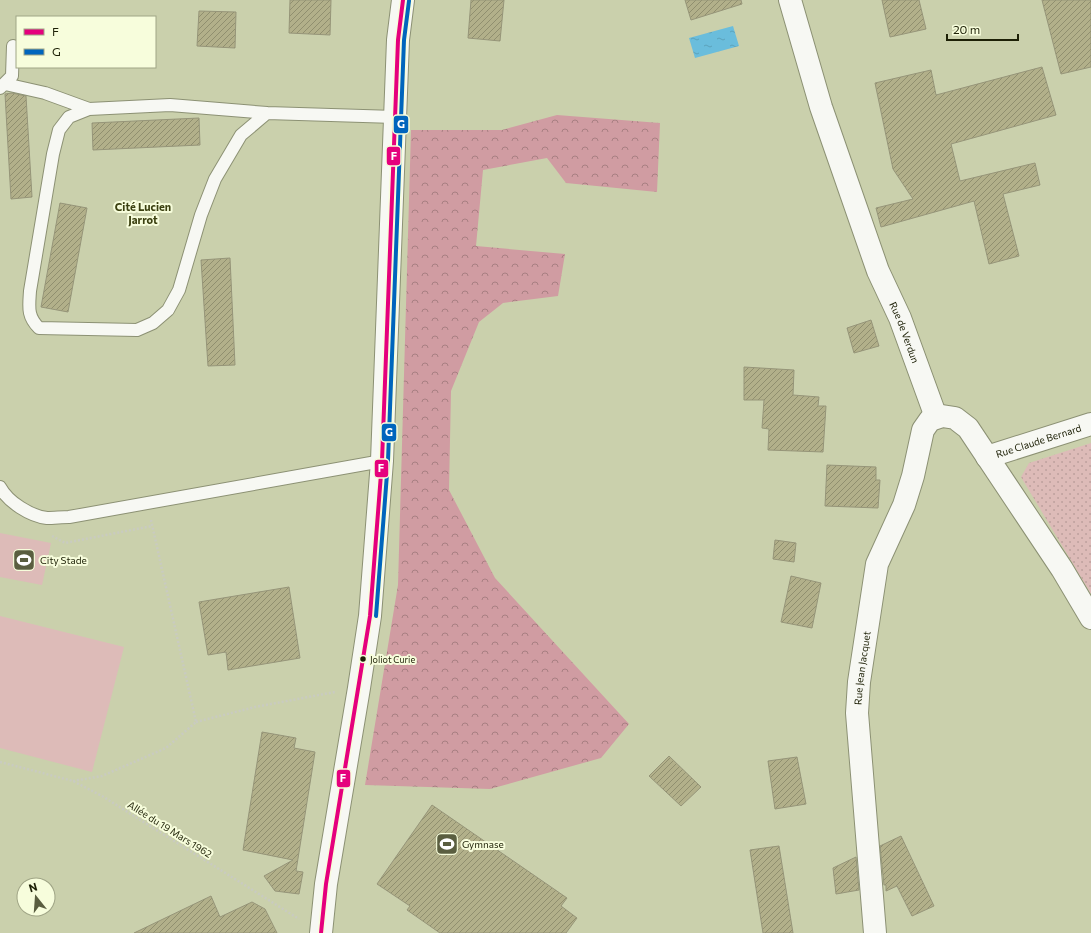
<svg xmlns="http://www.w3.org/2000/svg" width="1091" height="933" viewBox="0 0 1091 933" font-family="Commissioner,sans-serif">
	<style>
		.grass { fill: url(#grass-dots) }
		.forest { fill: url(#forest-crowns) }
		.park { fill: #ddbbb8 }
		.water { fill: url(#water-ripples) }
		.building { fill: url(#building-hatch); stroke: #969579 }
		.lines { fill: none; stroke-linecap: round; stroke-linejoin: round }
		.service-casing { stroke: #8c9174; stroke-width: 14 }
		.minor-casing { stroke: #8c9174; stroke-width: 24 }
		.path { stroke: #c9cbc0; stroke-width: 2.5; stroke-dasharray: 2 2; stroke-linecap: butt }
		.service { stroke: #f7f8f3; stroke-width: 12 }
		.minor { stroke: #f7f8f3; stroke-width: 22 }
		.bus-1-casing { stroke: #f7fddc; stroke-width: 7 }
		.bus-2-casing { stroke: #f7fddc; stroke-width: 7 }
		.bus-1 { stroke: #e5007d; stroke-width: 4 }
		.bus-2 { stroke: #0065bd; stroke-width: 4 }
		.bus-dot { fill: #1d2006; stroke: #f7fddc; stroke-width: 1.5 }
		.labels { text-anchor: middle; dominant-baseline: central; stroke-width: 4; stroke-linejoin: round; paint-order: stroke }
		.bus-label { font-size: 9px; fill: #1d2006; stroke: #f7fddc; text-anchor: start }
		.street-label { font-size: 10px; fill: #1d2006; stroke: #f7fddc }
		.poi-label { font-size: 10px; fill: #1d2006; stroke: #f7fddc; text-anchor: start }
		.neighbourhood-label { font-size: 11px; font-weight: bold; fill: #3b4010; stroke: #f7fddc }
		.line-badge { stroke: #f7fddc; stroke-width: 1.5 }
		.badge-label { font-size: 11px; text-anchor: middle; font-weight: bold; fill: #fff }
	</style>
	<defs>
		<pattern id="grass-dots" width="8" height="8" patternUnits="userSpaceOnUse"><rect width="8" height="8" fill="#ddbbb8"/><path d="M2 2h.1M6 6h.1" fill="none" stroke="#bda09d" stroke-width="1.8" stroke-linecap="round"/></pattern>
		<pattern id="forest-crowns" width="20" height="18" patternUnits="userSpaceOnUse"><rect width="20" height="18" fill="#d09ca2"/><path d="M2 6a3 3 0 1 1 6 0M12 15a3 3 0 1 1 6 0" fill="none" stroke="#a87f82"/></pattern>
		<pattern id="water-ripples" width="26" height="14" patternUnits="userSpaceOnUse"><rect width="26" height="14" fill="#6abddc"/><path d="M2 4q2-2 4 0t4 0M15 11q2-2 4 0t4 0" fill="none" stroke="#5ba2bb"/></pattern>
		<pattern id="building-hatch" width="6" height="6" patternUnits="userSpaceOnUse"><rect width="6" height="6" fill="#b2b08a"/><path d="M-1 1l2-2M0 6l6-6M5 7l2-2" fill="none" stroke="#908f6f"/></pattern>
	</defs>
	<rect width="100%" height="100%" fill="#cad0ac"/>
	<!-- grass -->
	<path class="grass" d="M1091 443V594L1021 477 1029 463Z"/>
	<!-- forest -->
	<path class="forest" d="M557 115 660 123 657 192 566 183 547 158 483 170 476 246 565 254 558 296 503 303 479 322 451 391 449 490 495 578 629 724 601 758 490 789 365 785 398 585 411 130H502Z"/>
	<!-- park -->
	<path class="park" d="M0 533 51 543 42 585 0 577Z
		M0 616 124 647 92 772 0 748Z"/>
	<!-- water -->
	<path class="water" d="M733 26 739 46 695 58 689 38Z"/>
	<!-- building -->
	<path class="building" d="M290 0H331L330 35 289 33Z
		M471 0H504L500 41 468 38Z
		M685 0H741L742 4 691 20Z
		M882 0H919L926 29 890 37Z
		M1042 0H1091V67L1061 74Z
		M199 11 236 12 235 48 197 46Z
		M1042 67 1056 115 951 144 960 181 1035 163 1040 185 1003 194 1019 256 989 264 974 201 881 227 876 208 913 199 893 169 875 83 931 70 936 95Z
		M12 93 26 96 32 197 11 199 5 94Z
		M199 118 200 145 93 150 92 123Z
		M60 203 87 208 68 312 41 307Z
		M230 258 235 365 208 366 201 260Z
		M871 320 879 346 854 353 847 328Z
		M744 367 794 370 793 395 819 397 818 406H826L823 452 768 450 769 429 762 428 764 400H744Z
		M827 465 876 467V480H880L878 508 825 506Z
		M775 540 796 543 794 562 773 559Z
		M791 576 821 583 812 628 781 622Z
		M289 587 300 658 228 670 226 652 208 655 199 602Z
		M262 732 296 738 294 748 315 752 296 871 303 872 299 894 275 891 264 876 293 860 243 850Z
		M669 756 701 787 681 806 649 776Z
		M797 757 806 804 775 809 768 761Z
		M432 805 567 898 561 906 577 918 566 933H440L407 910 410 906 377 884Z
		M901 836 934 906 912 916 897 886 886 891V885H884L880 846Z
		M779 846 793 933H763L750 850Z
		M856 857 859 890 836 894 833 868Z
		M211 896 220 917 252 902 265 909 277 933H134Z"/>
	<g class="lines">
		<!-- service casing -->
		<g class="service-casing">
			<path id="service" d="M5 84 45 93 89 109
				M0 88 12 76 13 46
				M267 113 241 135 215 179 201 215 179 290 168 310 153 323 137 330 39 328C27 316 29 307 30 291L53 154 59 130 69 117 89 109 170 105 267 113 395 117
				M0 487C8 502 30 516 47 518 54 518 62 517 69 517L382 461"/>
		</g>
		<!-- minor casing -->
		<g class="minor-casing">
			<g id="minor">
				<path id="s1" d="M790 0 821 107 878 271 900 318 936 417"/>
				<path id="s2" d="M987 457 1091 424"/>
				<path d="M321 933 326 884 359 688 370 616 382 461 398 40 403 0"/>
				<path id="s3" d="M875 933 857 713 859 682 877 564 904 505 913 476 923 430 930 420 942 416 955 418 968 428 1062 569 1091 618"/>
			</g>
		</g>
		<!-- path -->
		<path class="path" d="M52 536 65 543 152 526
			M196 722 255 707 335 692
			M0 762 73 781 102 796 299 919
			M73 781 102 776 166 748 196 722 151 520"/>
		<!-- service -->
		<use href="#service" class="service"/>
		<!-- minor -->
		<use href="#minor" class="minor"/>
		<!-- bus-1 casing -->
		<g class="bus-1-casing">
			<path id="bus-1" d="M321 933 326 884 370 616 382 461 398 40 403 0"/>
		</g>
		<!-- bus-2 casing -->
		<g class="bus-2-casing">
			<path id="bus-2" d="M376 616 388 461 404 40 409 1"/>
		</g>
		<!-- bus-1 -->
		<use href="#bus-1" class="bus-1"/>
		<!-- bus-2 -->
		<use href="#bus-2" class="bus-2"/>
	</g>
	<!-- icons -->
	<defs>
		<g id="stadium-square" transform="scale(1.15)"><rect x="-9" y="-9" width="18" height="18" rx="4" fill="#5a5e40" stroke="#f7fddc"/><path d="M0-5a6.5 5 0 1 0 0 10a6.5 5 0 1 0 0-10ZM-3.5-1.8h7v3.6h-7Z" fill="#fff"/></g>
	</defs>
	<g fill-rule="evenodd">
		<use href="#stadium-square" x="24" y="560"/>
		<use href="#stadium-square" x="447" y="844"/>
	</g>
	<!-- markers -->
	<circle class="bus-dot" cx="363" cy="659" r="3.5"/>
	<g class="labels">
		<!-- bus labels -->
		<g class="bus-label">
			<text x="370" y="659">Joliot Curie</text>
		</g>
		<!-- street labels -->
		<g class="street-label">
			<text stroke="none"><textPath href="#s1" startOffset="352">Rue de Verdun</textPath></text>
			<text stroke="none"><textPath href="#s2" startOffset="54">Rue Claude Bernard</textPath></text>
			<text stroke="none"><textPath href="#s3" startOffset="266">Rue Jean Jacquet</textPath></text>
			<text transform="translate(170 829) rotate(32)">Allée du 19 Mars 1962</text>
		</g>
		<!-- poi labels -->
		<g class="poi-label">
			<text x="40" y="560">City Stade</text>
			<text x="462" y="844">Gymnase</text>
		</g>
		<!-- neighbourhood labels -->
		<g class="neighbourhood-label">
			<text x="143" y="206">Cité Lucien<tspan x="143" dy="13">Jarrot</tspan></text>
		</g>
	</g>
	<g class="line-badge">
		<rect x="393" y="115" width="16" height="19" rx="4" fill="#0065bd"/>
		<rect x="386" y="146" width="15" height="20" rx="4" fill="#e5007d"/>
		<rect x="381" y="423" width="16" height="19" rx="4" fill="#0065bd"/>
		<rect x="374" y="459" width="15" height="19" rx="4" fill="#e5007d"/>
		<rect x="336" y="769" width="15" height="19" rx="4" fill="#e5007d"/>
	</g>
	<g class="badge-label">
		<text x="401" y="128">G</text>
		<text x="394" y="160">F</text>
		<text x="389" y="436">G</text>
		<text x="381" y="472">F</text>
		<text x="343" y="782">F</text>
	</g>
	<!-- legend -->
	<rect x="16" y="16" width="140" height="52" fill="#f7fddc" stroke="#a0a586"/>
	<rect x="24" y="29" width="20" height="6" fill="#e5007d" stroke="#a0a586"/>
	<text x="52" y="36" font-size="12" fill="#1d2006">F</text>
	<rect x="24" y="49" width="20" height="6" fill="#0065bd" stroke="#a0a586"/>
	<text x="52" y="56" font-size="12" fill="#1d2006">G</text>
	<!-- north arrow -->
	<g transform="translate(36 897) rotate(343)"><circle r="19" fill="#f7fddc" stroke="#a0a586"/>
	<path d="M0-3L7 15L0 10L-7 15Z" fill="#5a5e40"/>
	<text y="-6" font-size="11" font-weight="bold" text-anchor="middle" fill="#1d2006">N</text>
	</g>
	<!-- scale -->
	<path d="M947 34v6h71v-6" fill="none" stroke="#1d2006" stroke-width="2"/>
	<text x="953" y="34" font-size="12" fill="#1d2006" stroke="#f7fddc" stroke-width="3" paint-order="stroke">20 m</text>
</svg>
